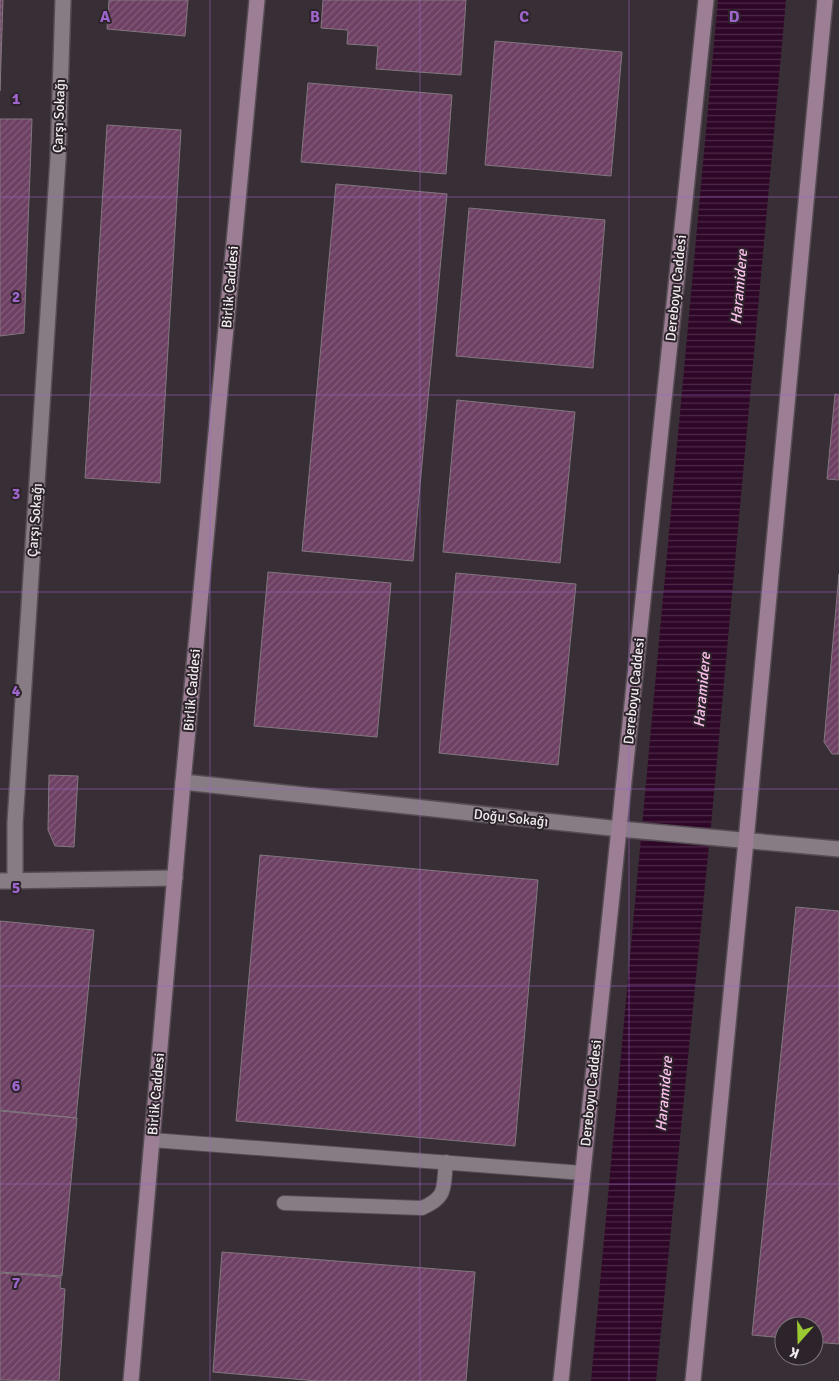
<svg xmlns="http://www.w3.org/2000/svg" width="839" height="1381" viewBox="0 0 839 1381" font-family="Signika,sans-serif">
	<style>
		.water { fill: url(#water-rules) }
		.building { fill: url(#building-hatch); stroke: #82777f }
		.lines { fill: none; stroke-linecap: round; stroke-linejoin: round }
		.lane-casing { stroke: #564d54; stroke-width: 16 }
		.street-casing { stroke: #564d54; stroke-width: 18 }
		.secondary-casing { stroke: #564d54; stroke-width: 18 }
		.lane { stroke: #877c84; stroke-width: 14 }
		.street { stroke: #877c84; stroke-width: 15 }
		.secondary { stroke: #9c7e95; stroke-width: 15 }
		.grid { fill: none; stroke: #9e65cd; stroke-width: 1; stroke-opacity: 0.55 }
		.labels { text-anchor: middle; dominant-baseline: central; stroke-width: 4; stroke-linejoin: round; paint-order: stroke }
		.street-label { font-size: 14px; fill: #f1ebef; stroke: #2d242b }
		.water-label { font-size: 15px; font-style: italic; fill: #fcc1ed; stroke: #2d242b }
		.grid-label { font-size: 16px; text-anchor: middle; font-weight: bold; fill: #9e65cd; stroke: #2d242b; stroke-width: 4; stroke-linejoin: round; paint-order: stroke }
	</style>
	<defs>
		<pattern id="water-rules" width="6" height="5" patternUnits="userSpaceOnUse" patternTransform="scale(1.25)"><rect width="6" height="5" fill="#2e0627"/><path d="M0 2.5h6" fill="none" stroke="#4d2a47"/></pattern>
		<pattern id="building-hatch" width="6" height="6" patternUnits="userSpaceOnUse" patternTransform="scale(1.25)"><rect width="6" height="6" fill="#6e4164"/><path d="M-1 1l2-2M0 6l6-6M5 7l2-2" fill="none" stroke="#835d7a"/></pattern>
	</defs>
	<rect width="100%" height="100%" fill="#382e35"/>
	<!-- water -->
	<path class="water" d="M718 0H786L712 815 656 1381H591Z"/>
	<!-- building -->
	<path class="building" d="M0 0H3L0 91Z
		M109 0H188L185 36 107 29Z
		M323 0H466L461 75 376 69 378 46 347 44 348 30 321 28Z
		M495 41 622 52 611 176 485 165Z
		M308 83 452 95 446 174 301 162Z
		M0 119H32L24 333 0 336Z
		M107 125 181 130 160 483 85 478Z
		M336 184 447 194 413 561 302 551Z
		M469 208 605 220 593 368 456 356Z
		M835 394 839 395V480L827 479Z
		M457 400 575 412 560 563 443 552Z
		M268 572 391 583 377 737 254 726Z
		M456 573 576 584 558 765 439 753Z
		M839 574V754H832L824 742Z
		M49 775 78 776 74 847 55 846 48 830Z
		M260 855 538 880 515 1146 236 1121Z
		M796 907 839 911V1344L814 1342V1326H784V1338L752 1335Z
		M0 921 94 930 76 1118 0 1110Z
		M0 1111 77 1118 62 1276 0 1272Z
		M222 1252 475 1272 466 1381H317L213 1372Z
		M0 1273 61 1277 60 1288 65 1289 59 1381 0 1380Z"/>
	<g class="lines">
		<!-- lane casing -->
		<g class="lane-casing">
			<path id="lane" d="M152 1140 583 1173
				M284 1203 422 1208C448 1197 443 1187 446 1162"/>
		</g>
		<!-- street casing -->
		<g class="street-casing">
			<path id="street" d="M183 782 620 829 839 849
				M0 881 175 878
				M15 881V823L58 159 63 0"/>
		</g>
		<!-- secondary casing -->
		<g class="secondary-casing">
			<path id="secondary" d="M131 1381 183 782 257 0
				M561 1381 706 0
				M693 1381 746 841 825 0"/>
		</g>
		<!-- lane -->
		<use href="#lane" class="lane"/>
		<!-- street -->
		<use href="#street" class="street"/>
		<!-- secondary -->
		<use href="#secondary" class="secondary"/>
	</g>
	<!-- grid -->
	<path class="grid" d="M210 0V1381M420 0V1381M629 0V1381M0 197H839M0 395H839M0 592H839M0 789H839M0 986H839M0 1184H839"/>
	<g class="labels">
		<!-- street labels -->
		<g class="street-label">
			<text transform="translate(59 116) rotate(-88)">Çarşı Sokağı</text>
			<text transform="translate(230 287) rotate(-85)">Birlik Caddesi</text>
			<text transform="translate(676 288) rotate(-84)">Dereboyu Caddesi</text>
			<text transform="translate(35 520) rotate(-86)">Çarşı Sokağı</text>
			<text transform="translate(192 690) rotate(-85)">Birlik Caddesi</text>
			<text transform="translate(634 691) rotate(-84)">Dereboyu Caddesi</text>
			<text transform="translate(511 818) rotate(6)">Doğu Sokağı</text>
			<text transform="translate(591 1093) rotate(-84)">Dereboyu Caddesi</text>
			<text transform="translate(156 1094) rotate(-85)">Birlik Caddesi</text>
		</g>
		<!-- water labels -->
		<g class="water-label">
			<text transform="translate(739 287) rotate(-85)">Haramidere</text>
			<text transform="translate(702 690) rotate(-85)">Haramidere</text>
			<text transform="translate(664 1094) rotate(-85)">Haramidere</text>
		</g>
	</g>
	<g class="grid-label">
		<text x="105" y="22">A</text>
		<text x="315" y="22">B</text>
		<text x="524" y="22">C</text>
		<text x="734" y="22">D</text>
		<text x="16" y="104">1</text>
		<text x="16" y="302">2</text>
		<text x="16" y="499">3</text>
		<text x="16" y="696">4</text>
		<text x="16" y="893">5</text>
		<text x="16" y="1091">6</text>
		<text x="16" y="1288">7</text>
	</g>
	<!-- north arrow -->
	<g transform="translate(799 1341) rotate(200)"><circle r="24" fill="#2d242b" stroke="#7b7479"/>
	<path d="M0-4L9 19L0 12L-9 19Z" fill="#9cca32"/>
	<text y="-8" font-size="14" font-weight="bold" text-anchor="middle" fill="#f1ebef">K</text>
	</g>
</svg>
